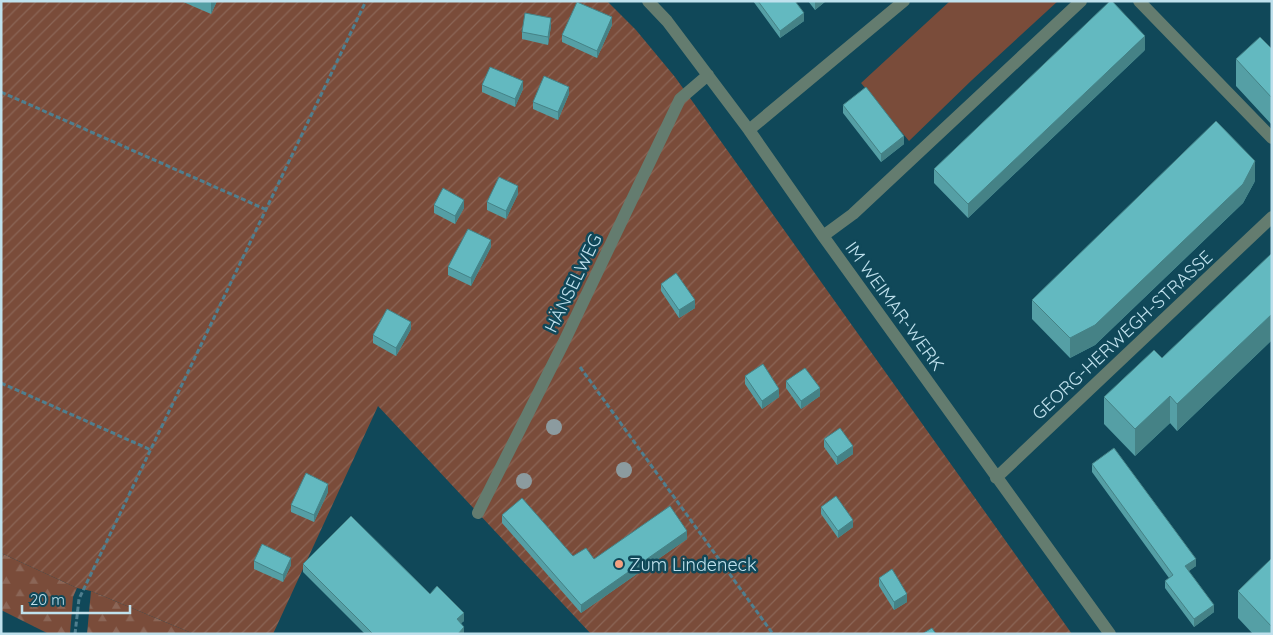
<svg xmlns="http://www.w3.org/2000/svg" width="1273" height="635" viewBox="0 0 1273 635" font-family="Quicksand,sans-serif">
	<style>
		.green { fill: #7a4c3a }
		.forest { fill: url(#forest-firs) }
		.garden { fill: url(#garden-furrows) }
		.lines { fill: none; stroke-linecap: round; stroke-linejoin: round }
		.path { stroke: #4f7f8f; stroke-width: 3; stroke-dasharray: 5 2.5; stroke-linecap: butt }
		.minor { stroke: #647c6f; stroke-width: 12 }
		.tree { fill: #8c9b9f }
		.wall { fill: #559fa5 }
		.shaded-wall { fill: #458286 }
		.building { fill: #63b9c0; stroke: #458286 }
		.poi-dot { fill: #f2a080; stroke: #104859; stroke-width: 2 }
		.labels { text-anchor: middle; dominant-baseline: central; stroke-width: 5; stroke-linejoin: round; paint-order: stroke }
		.street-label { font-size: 18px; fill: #bfe1ed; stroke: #104859 }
		.poi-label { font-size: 18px; fill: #bfe1ed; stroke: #104859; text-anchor: start }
	</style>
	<defs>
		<pattern id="forest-firs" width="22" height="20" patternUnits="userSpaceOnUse" patternTransform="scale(1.25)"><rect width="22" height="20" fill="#7a4c3a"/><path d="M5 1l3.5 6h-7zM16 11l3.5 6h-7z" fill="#8b6657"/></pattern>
		<pattern id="garden-furrows" width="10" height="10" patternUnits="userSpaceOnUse" patternTransform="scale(1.25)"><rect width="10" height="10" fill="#7a4c3a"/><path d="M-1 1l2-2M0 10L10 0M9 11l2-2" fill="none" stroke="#8b6657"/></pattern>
	</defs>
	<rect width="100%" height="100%" fill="#104859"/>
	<!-- green -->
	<path class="green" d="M950 1H1058L972 80 909 141 861 83Z"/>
	<!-- forest -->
	<path class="forest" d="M1 553 77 588 73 597 70 634H49L1 610Z
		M91 591 194 634H87Z"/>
	<!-- garden -->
	<path class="garden" d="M1 1H607L636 30 675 77 1072 634H591L378 406 273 634H194L91 591 77 588 1 553Z"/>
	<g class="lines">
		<!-- path -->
		<path class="path" d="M1 92 267 210
			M580 367 773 634
			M1 383 151 450
			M75 634 79 599 366 1"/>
		<!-- minor -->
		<path class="minor" d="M648 1 667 21 749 130 823 236 1110 634
			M1139 1 1272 138
			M749 130 904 1
			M823 236 853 214 1081 1
			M996 478 1272 217
			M478 513 563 344 680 99 708 75"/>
	</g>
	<!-- trees -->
	<g class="tree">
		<circle cx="554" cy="427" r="8"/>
		<circle cx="624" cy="470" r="8"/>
		<circle cx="524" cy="481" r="8"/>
	</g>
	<!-- wall -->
	<path class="wall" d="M181 1H217L211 14Z
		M753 1H795L804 21 780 38Z
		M808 1H826L815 10Z
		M612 25 597 58 562 42V35Z
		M551 26 548 45 522 39V32Z
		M1272 49V125L1236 86V59Z
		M1145 50 968 218 934 183V169Z
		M482 85 523 89 515 107 482 92Z
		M569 94 558 120 533 109V102Z
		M843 105 904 144 881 162 843 113Z
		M1255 181 1243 203 1095 345 1070 358 1032 319V300Z
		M518 194 506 219 487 210V202Z
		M434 205 464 208 455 224 434 213Z
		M491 247 471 286 448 275V267Z
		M1272 253V340L1177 431 1170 423 1135 456 1104 424V397L1162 358Z
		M661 284 695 308 679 318 661 291Z
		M411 329 396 356 373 343V335Z
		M745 376 779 397 762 409 745 384Z
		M786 381 820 396 801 409 786 388Z
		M824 439 853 454 837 465 824 447Z
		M1092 464 1196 566 1188 571 1214 612 1194 627 1165 588V581L1169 578 1092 472Z
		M328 492 314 522 291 512V505Z
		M821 507 853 527 838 538 821 514Z
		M502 515 573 556 594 559 687 539 581 613 502 523Z
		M1272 558V634H1253L1238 618V591Z
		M254 561 291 565 283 582 254 569Z
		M303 564 430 594 464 621 461 623 464 634H365L303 572Z
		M879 578 907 602 894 610 879 586Z"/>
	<!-- shaded-wall -->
	<path class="shaded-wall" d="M211 1H217L211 14Z
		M815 1H826L815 10Z
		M804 13V21L780 38V31Z
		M612 17V25L597 58V51Z
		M551 18V26L548 45V37Z
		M1145 36V50L968 218V204Z
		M523 81V89L515 107V99Z
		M569 87V94L558 120V112Z
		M904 136V144L881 162V154Z
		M1255 161V181L1243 203 1095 345 1070 358V338Z
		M518 186V194L506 219V211Z
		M464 200V208L455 224V216Z
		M491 240V247L471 286V278Z
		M695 300V308L679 318V310Z
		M1272 314V340L1177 431V404Z
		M411 322V329L396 356V348Z
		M820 388V396L801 409V401Z
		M779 389V397L762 409V401Z
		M1170 396V423L1135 456V429Z
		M853 446V454L837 465V457Z
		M328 484V492L314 522V515Z
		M853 520V527L838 538V531Z
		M687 531V539L581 613V605Z
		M291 558V565L283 582V575Z
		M1196 559V566L1185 574V566Z
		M907 594V602L894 610V602Z
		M1214 605V612L1194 627V619Z
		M464 613V621L457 627V619Z
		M464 627V634H458Z"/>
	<!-- building -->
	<path class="building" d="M758 1H795L804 13 780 31Z
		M1110 1H1112L1145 36 968 204 934 169Z
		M577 2 612 17 597 51 562 35Z
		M525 13 551 18 548 37 522 32Z
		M1260 37 1272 49V98L1236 59Z
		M490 67 523 81 515 99 482 85Z
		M544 76 569 87 558 112 533 102Z
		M866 87 904 136 881 154 843 105Z
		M1216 121 1255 161 1243 184 1095 325 1070 338 1032 300Z
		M499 177 518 186 506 211 487 202Z
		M443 188 464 200 455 216 434 205Z
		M468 229 491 240 471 278 448 267Z
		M1272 253V314L1177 404 1170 396 1135 429 1104 397 1154 350 1162 358Z
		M676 273 695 300 679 310 661 284Z
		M387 309 411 322 396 348 373 335Z
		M763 364 779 389 762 401 745 376Z
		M805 368 820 388 801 401 786 381Z
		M840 428 853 446 837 457 824 439Z
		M1114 448 1196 559 1185 566 1214 605 1194 619 1165 581 1173 575 1092 464Z
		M306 473 328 484 314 515 291 505Z
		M836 496 853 520 838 531 821 507Z
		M522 498 573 556 586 548 594 559 670 506 687 531 581 605 502 515Z
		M351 516 430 594 437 586 464 613 457 619 464 627 458 634H373L303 564Z
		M262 544 291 558 283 575 254 561Z
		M1272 558V627L1238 591Z
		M892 569 907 594 894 602 879 578Z
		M932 628 936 634H922Z"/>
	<!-- markers -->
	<circle class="poi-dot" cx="619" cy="564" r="5"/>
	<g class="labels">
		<!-- street labels -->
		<g class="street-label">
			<text transform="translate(573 283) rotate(-64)">HÄNSELWEG</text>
			<text transform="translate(895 306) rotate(54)">IM WEIMAR-WERK</text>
			<text transform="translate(1122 335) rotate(-43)">GEORG-HERWEGH-STRASSE</text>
		</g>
		<!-- poi labels -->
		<g class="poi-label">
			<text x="629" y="564">Zum Lindeneck</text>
		</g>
	</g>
	<!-- border -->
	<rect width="1273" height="635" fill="none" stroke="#bfe1ed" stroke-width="5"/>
	<!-- scale -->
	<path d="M22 605v8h108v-8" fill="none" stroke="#bfe1ed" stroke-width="2.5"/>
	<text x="30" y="605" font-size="15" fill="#bfe1ed" stroke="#104859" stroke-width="4" paint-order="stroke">20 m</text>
</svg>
